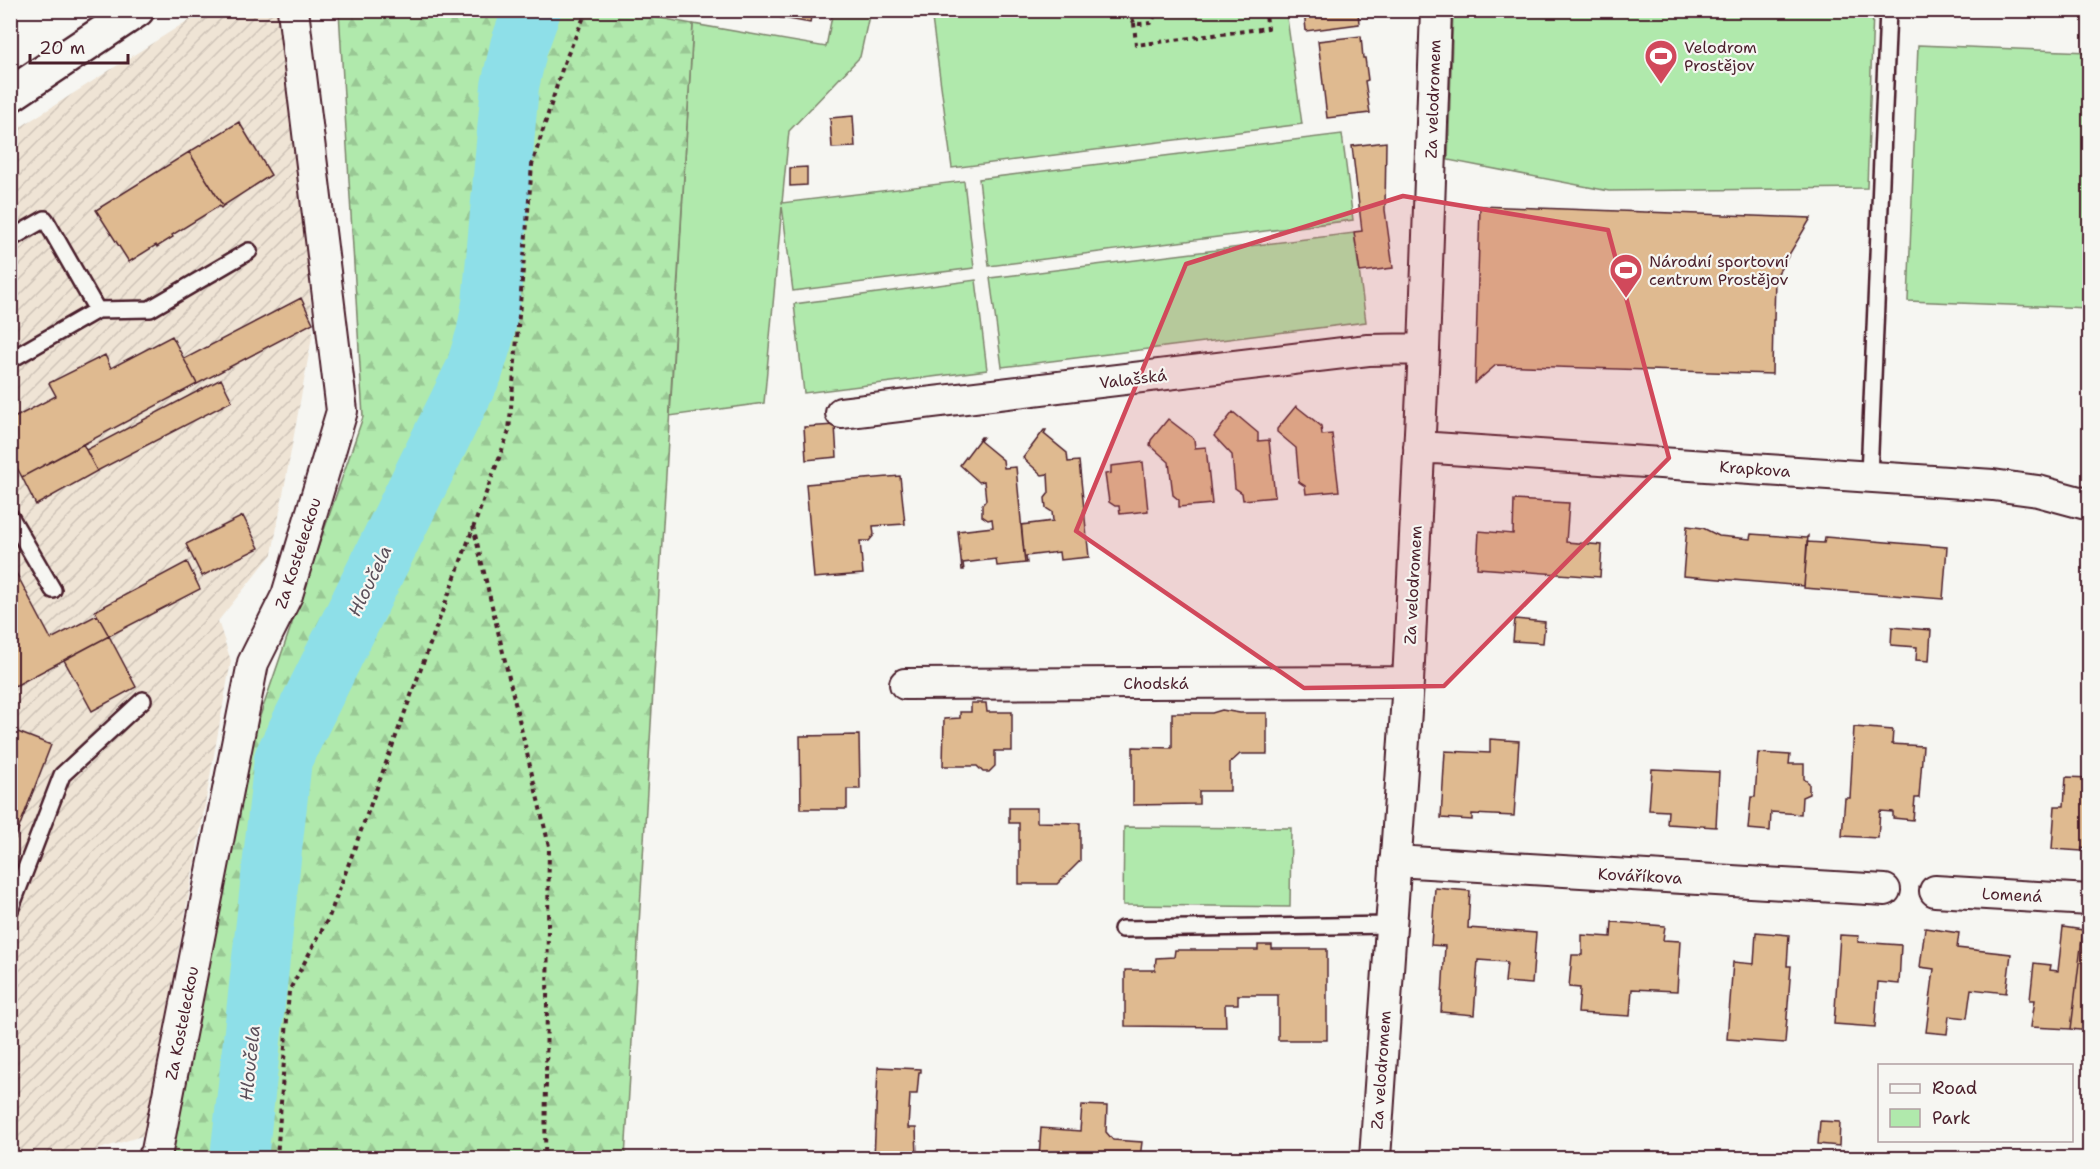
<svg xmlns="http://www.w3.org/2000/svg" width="2100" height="1169" viewBox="0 0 2100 1169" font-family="'Shantell Sans',sans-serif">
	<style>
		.industrial { fill: url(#industrial-furrows) }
		.green { fill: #b0e9ac; stroke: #7d846c; stroke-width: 1.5 }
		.forest { fill: url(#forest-firs); stroke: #7d846c; stroke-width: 1.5 }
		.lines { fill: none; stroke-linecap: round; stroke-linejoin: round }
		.river { stroke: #8edfe8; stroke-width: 58 }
		.building { fill: #dfba90; stroke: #4a1f2b; stroke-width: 1.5 }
		.service-casing { stroke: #4a1f2b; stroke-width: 20 }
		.minor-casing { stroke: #4a1f2b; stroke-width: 34 }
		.tertiary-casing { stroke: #4a1f2b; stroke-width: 38 }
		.path { stroke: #4a1f2b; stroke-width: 4; stroke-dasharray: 4.5 4.5; stroke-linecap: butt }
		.service { stroke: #f6f6f2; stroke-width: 15 }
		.minor { stroke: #f6f6f2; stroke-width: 30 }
		.tertiary { stroke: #f6f6f2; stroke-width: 33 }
		.marked { fill: #d1495b; fill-opacity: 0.2; stroke: #d1495b; stroke-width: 4.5; stroke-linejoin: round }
		.labels { text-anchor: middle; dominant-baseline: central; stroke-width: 4.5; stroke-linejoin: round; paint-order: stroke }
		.poi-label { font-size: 16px; fill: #4a1f2b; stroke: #f6f6f2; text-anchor: start }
		.street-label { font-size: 16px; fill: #4a1f2b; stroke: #f6f6f2 }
		.water-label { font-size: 18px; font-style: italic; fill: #5b4f5a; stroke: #f6f6f2 }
	</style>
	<defs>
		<pattern id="industrial-furrows" width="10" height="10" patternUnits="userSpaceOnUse" patternTransform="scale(1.5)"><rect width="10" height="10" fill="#efe4d5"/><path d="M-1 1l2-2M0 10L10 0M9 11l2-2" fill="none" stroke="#cec3b7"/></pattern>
		<pattern id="forest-firs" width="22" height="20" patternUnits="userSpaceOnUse" patternTransform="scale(1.5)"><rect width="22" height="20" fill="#b0e9ac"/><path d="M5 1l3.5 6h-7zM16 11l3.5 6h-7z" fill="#99c794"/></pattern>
	</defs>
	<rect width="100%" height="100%" fill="#f6f6f2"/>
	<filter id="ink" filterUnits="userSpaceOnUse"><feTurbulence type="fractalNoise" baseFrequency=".0167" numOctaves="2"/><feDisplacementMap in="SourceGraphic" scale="12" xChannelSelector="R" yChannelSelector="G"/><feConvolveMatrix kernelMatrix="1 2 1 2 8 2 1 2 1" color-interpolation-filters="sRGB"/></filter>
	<g filter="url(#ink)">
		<!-- industrial -->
		<path class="industrial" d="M203 11H288L313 332 272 554 218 621 231 661 145 1135 70 1158H11V133Z"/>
		<!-- green -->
		<path class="green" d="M833 11H870L860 57 789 131 782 203 964 181 974 268 793 291 782 206 764 403 670 416 693 24 826 47Z
			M931 11H1286L1302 124 952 168Z
			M1453 11H1873L1867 188 1609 191 1448 160Z
			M1918 45 2089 52V308L1908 301Z
			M1342 134 1353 220 989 266 979 179Z
			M1354 233 1366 322 1002 367 990 278Z
			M976 280 987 370 804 393 794 304Z
			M1124 827 1291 828 1290 907 1123 905Z"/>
		<!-- forest -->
		<path class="forest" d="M644 10 643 15 693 24 625 1158H171L249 748 363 417 339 11Z"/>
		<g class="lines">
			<!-- river -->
			<path class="river" d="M239 1158 283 759 474 371 485 335 491 304 510 86 519 46 532 10"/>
		</g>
		<!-- building -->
		<path class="building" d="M738 10H812L810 23Z
			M1304 10H1358L1359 24 1306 31Z
			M1361 36 1363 58H1365L1368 80 1365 81 1370 113 1327 118 1318 41Z
			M853 116 855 147 832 148 830 118Z
			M239 122 271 175 223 206 189 152Z
			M1386 142 1385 210 1393 268 1360 272 1354 232 1362 231 1352 146Z
			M189 152 223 206 221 208 219 206 172 235 173 237 157 247 156 245 129 262 96 210Z
			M807 167V185L790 186V168Z
			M1480 206 1811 218 1775 278 1774 320H1773L1772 374 1496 365 1475 383Z
			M301 298 313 323 197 384 184 359Z
			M172 336 197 384 22 477 10 455V420L56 396 49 383 105 355 111 368Z
			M221 379 232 401 97 471 86 450Z
			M1296 406 1321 426 1322 435 1332 434 1339 491 1306 494 1305 486 1299 482 1296 448 1277 432V429Z
			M1233 412 1258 433V441L1269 440 1275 497 1243 500 1242 493 1235 488 1232 455 1214 436Z
			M1168 419 1194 439 1195 448 1206 447 1212 504 1179 507V500L1173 495 1169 462 1150 445 1151 440Z
			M835 425 837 457 806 460 804 427Z
			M1044 430H1046L1044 434 1067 453 1068 462 1079 461 1089 557 1060 560 1059 552 1026 556 1027 563H1025L1021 525 1053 521 1052 512 1046 508 1045 498 1049 493 1048 474 1042 475 1023 458Z
			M981 437H983L980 441 1003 460 1004 468 1016 467 1025 563 997 566 996 559 963 563 964 570H962L958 531 993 527 992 519 988 520 982 516V505L986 500 984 481 979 482 960 465Z
			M83 444 97 471 36 505 22 477Z
			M1143 462 1148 511 1120 514 1119 506H1115L1109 502 1105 474 1111 473V466Z
			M900 476 905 524 873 526 874 535 869 541H860L863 574 814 578 806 484Z
			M1514 500 1569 503 1566 542 1602 545 1600 577 1477 568 1479 531 1513 534Z
			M243 516 259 548 202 576 186 544Z
			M1687 526 1703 528 1719 536 1750 539 1751 534 1806 538 1808 536 1804 586 1683 576Z
			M1825 537 1947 547 1943 599 1804 588 1807 542 1824 543Z
			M187 562 200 589 109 636 95 611Z
			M13 567 51 639 97 615 109 636 15 686 10 678V568Z
			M1515 619 1545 622 1543 643 1513 641Z
			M1892 627 1931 630 1929 661 1916 660 1917 647 1891 645Z
			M109 636 136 687 92 711 64 660Z
			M971 703H986L987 712H1012V751H995V766L989 772H983L977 766H943L944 719 960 718V712H971Z
			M1222 710 1240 713H1267V754H1240L1230 763V791H1199V804L1133 805V747L1172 748V713H1212Z
			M1854 727 1893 730 1892 744 1923 746 1919 798H1915L1913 820 1893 818V812L1880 811 1878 838 1842 836 1845 798H1850Z
			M10 729 51 745 10 851Z
			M859 735 860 789H847V809H801L800 736Z
			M1490 739 1519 741 1514 816 1472 814V820L1441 818 1445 751 1490 753Z
			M1758 753 1790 755 1789 764H1804V779L1809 783V794L1802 797 1801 814 1771 812 1770 831 1748 829 1751 797H1755Z
			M1652 769 1719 772 1716 827 1667 824 1668 811 1649 810Z
			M2066 777 2090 778V849L2082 848V851L2052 849 2055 806H2064Z
			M1009 808H1037V822L1080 823V861L1057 884H1019V823H1009Z
			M1435 888 1470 891 1468 928 1536 933 1532 984 1505 982 1507 962 1478 960 1474 1015 1441 1012 1445 946 1431 945Z
			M1612 922 1665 926 1663 940 1680 941 1677 991 1632 989 1630 1016 1578 1013 1580 988 1569 987 1572 955H1582V935L1611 937Z
			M2063 927 2083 930 2071 1029 2031 1027 2035 1000H2030L2034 963 2051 965 2050 970 2058 971Z
			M1925 928 1959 933 1957 948 2011 954 2006 993 1971 989 1967 1018 1949 1016 1947 1034 1926 1032 1934 969 1920 967Z
			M2083 930 2090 931V1033L2089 1031 2071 1029Z
			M1756 932 1789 935 1787 966H1791L1785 1043 1727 1039 1733 962 1754 964Z
			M1840 935 1859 936 1858 942 1901 945 1899 984 1878 982 1875 1027 1834 1024Z
			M1258 945H1272V949H1327V1040H1278V995H1238V1004H1225L1226 1027 1125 1026V970H1155L1156 958 1174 957 1175 950H1258Z
			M878 1067 921 1069V1072H919L917 1094H910L908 1128H916L917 1158H874Z
			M1082 1105 1107 1106 1106 1132 1113 1140 1142 1142 1140 1158H1039L1041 1128 1080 1131Z
			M1820 1121 1840 1122 1839 1146 1818 1144Z"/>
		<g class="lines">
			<!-- service casing -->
			<g class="service-casing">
				<path id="service" d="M10 239 45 219 97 310 10 360
					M97 310 150 309 249 251
					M1869 476 1888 10
					M10 516 53 590
					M10 910 62 775 143 700
					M1122 929 1391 925"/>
			</g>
			<!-- minor casing -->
			<g class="minor-casing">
				<path id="minor" d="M841 413 1368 350 1424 349
					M1419 447 1993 485 2038 491 2090 505
					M905 684 1408 682
					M1395 861 1885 890
					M1935 891 2090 900
					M153 1158 156 1156 253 663 287 595 342 411 293 10
					M1375 1158 1408 682 1424 349 1436 10"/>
			</g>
			<!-- tertiary casing -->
			<g class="tertiary-casing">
				<path id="tertiary" d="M10 95 137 10"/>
			</g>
			<!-- path -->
			<path class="path" d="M1129 10 1134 23 1140 24 1151 23 1158 10
				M1134 23 1136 45 1268 28 1265 10
				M473 526 549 846 545 1158
				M277 1158 289 991 329 917 509 431 532 165 564 63 587 10"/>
			<!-- service -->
			<use href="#service" class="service"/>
			<!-- minor -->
			<use href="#minor" class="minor"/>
			<!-- tertiary -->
			<use href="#tertiary" class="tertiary"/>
		</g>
	</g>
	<!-- marked area -->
	<path class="marked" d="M1403 196 1608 230 1669 458 1444 686 1304 688 1076 531 1186 264Z"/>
	<!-- icons -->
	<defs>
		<g id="stadium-pin" transform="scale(1.725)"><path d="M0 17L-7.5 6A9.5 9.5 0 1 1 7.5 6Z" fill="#d1495b" stroke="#f6f6f2"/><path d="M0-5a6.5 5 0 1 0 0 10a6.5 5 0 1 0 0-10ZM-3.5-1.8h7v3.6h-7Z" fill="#fff"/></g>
	</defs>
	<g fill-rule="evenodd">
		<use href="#stadium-pin" x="1661" y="56"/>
		<use href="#stadium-pin" x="1626" y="270"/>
	</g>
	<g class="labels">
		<!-- poi labels -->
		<g class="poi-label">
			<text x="1684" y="47">Velodrom<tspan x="1684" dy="18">Prostějov</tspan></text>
			<text x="1649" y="261">Národní sportovní<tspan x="1649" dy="18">centrum Prostějov</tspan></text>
		</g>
		<!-- street labels -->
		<g class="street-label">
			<text transform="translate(1433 99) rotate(-88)">Za velodromem</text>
			<text transform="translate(1133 379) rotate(-7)">Valašská</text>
			<text transform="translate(1755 469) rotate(4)">Krapkova</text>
			<text transform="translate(298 553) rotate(-72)">Za Kosteleckou</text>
			<text transform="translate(1413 585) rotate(-87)">Za velodromem</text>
			<text x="1156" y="683">Chodská</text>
			<text transform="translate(1640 876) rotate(3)">Kováříkova</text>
			<text transform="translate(2012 895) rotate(3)">Lomená</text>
			<text transform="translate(182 1023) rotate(-79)">Za Kosteleckou</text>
			<text transform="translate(1381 1070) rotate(-86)">Za velodromem</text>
		</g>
		<!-- water labels -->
		<g class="water-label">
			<text transform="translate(370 581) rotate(-64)">Hloučela</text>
			<text transform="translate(250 1063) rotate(-84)">Hloučela</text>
		</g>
	</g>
	<!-- margin -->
	<rect width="2100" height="1169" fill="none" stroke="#f6f6f2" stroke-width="36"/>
	<rect x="18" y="18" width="2064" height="1133" fill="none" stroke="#4a1f2b" stroke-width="2" filter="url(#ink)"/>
	<!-- legend -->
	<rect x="1878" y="1064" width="195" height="78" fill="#f6f6f2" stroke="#b1a0a2" stroke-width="1.5"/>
	<rect x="1890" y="1084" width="30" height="9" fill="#f6f6f2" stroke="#b1a0a2" stroke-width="1.5"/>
	<text x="1932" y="1094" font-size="18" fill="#4a1f2b">Road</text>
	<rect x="1890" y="1109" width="30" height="18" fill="#b0e9ac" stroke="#b1a0a2" stroke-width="1.5"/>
	<text x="1932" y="1124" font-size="18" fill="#4a1f2b">Park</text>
	<!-- scale -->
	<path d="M30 54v9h98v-9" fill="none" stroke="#4a1f2b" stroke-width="3"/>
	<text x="39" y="54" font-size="18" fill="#4a1f2b" stroke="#f6f6f2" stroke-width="4.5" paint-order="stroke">20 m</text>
</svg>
